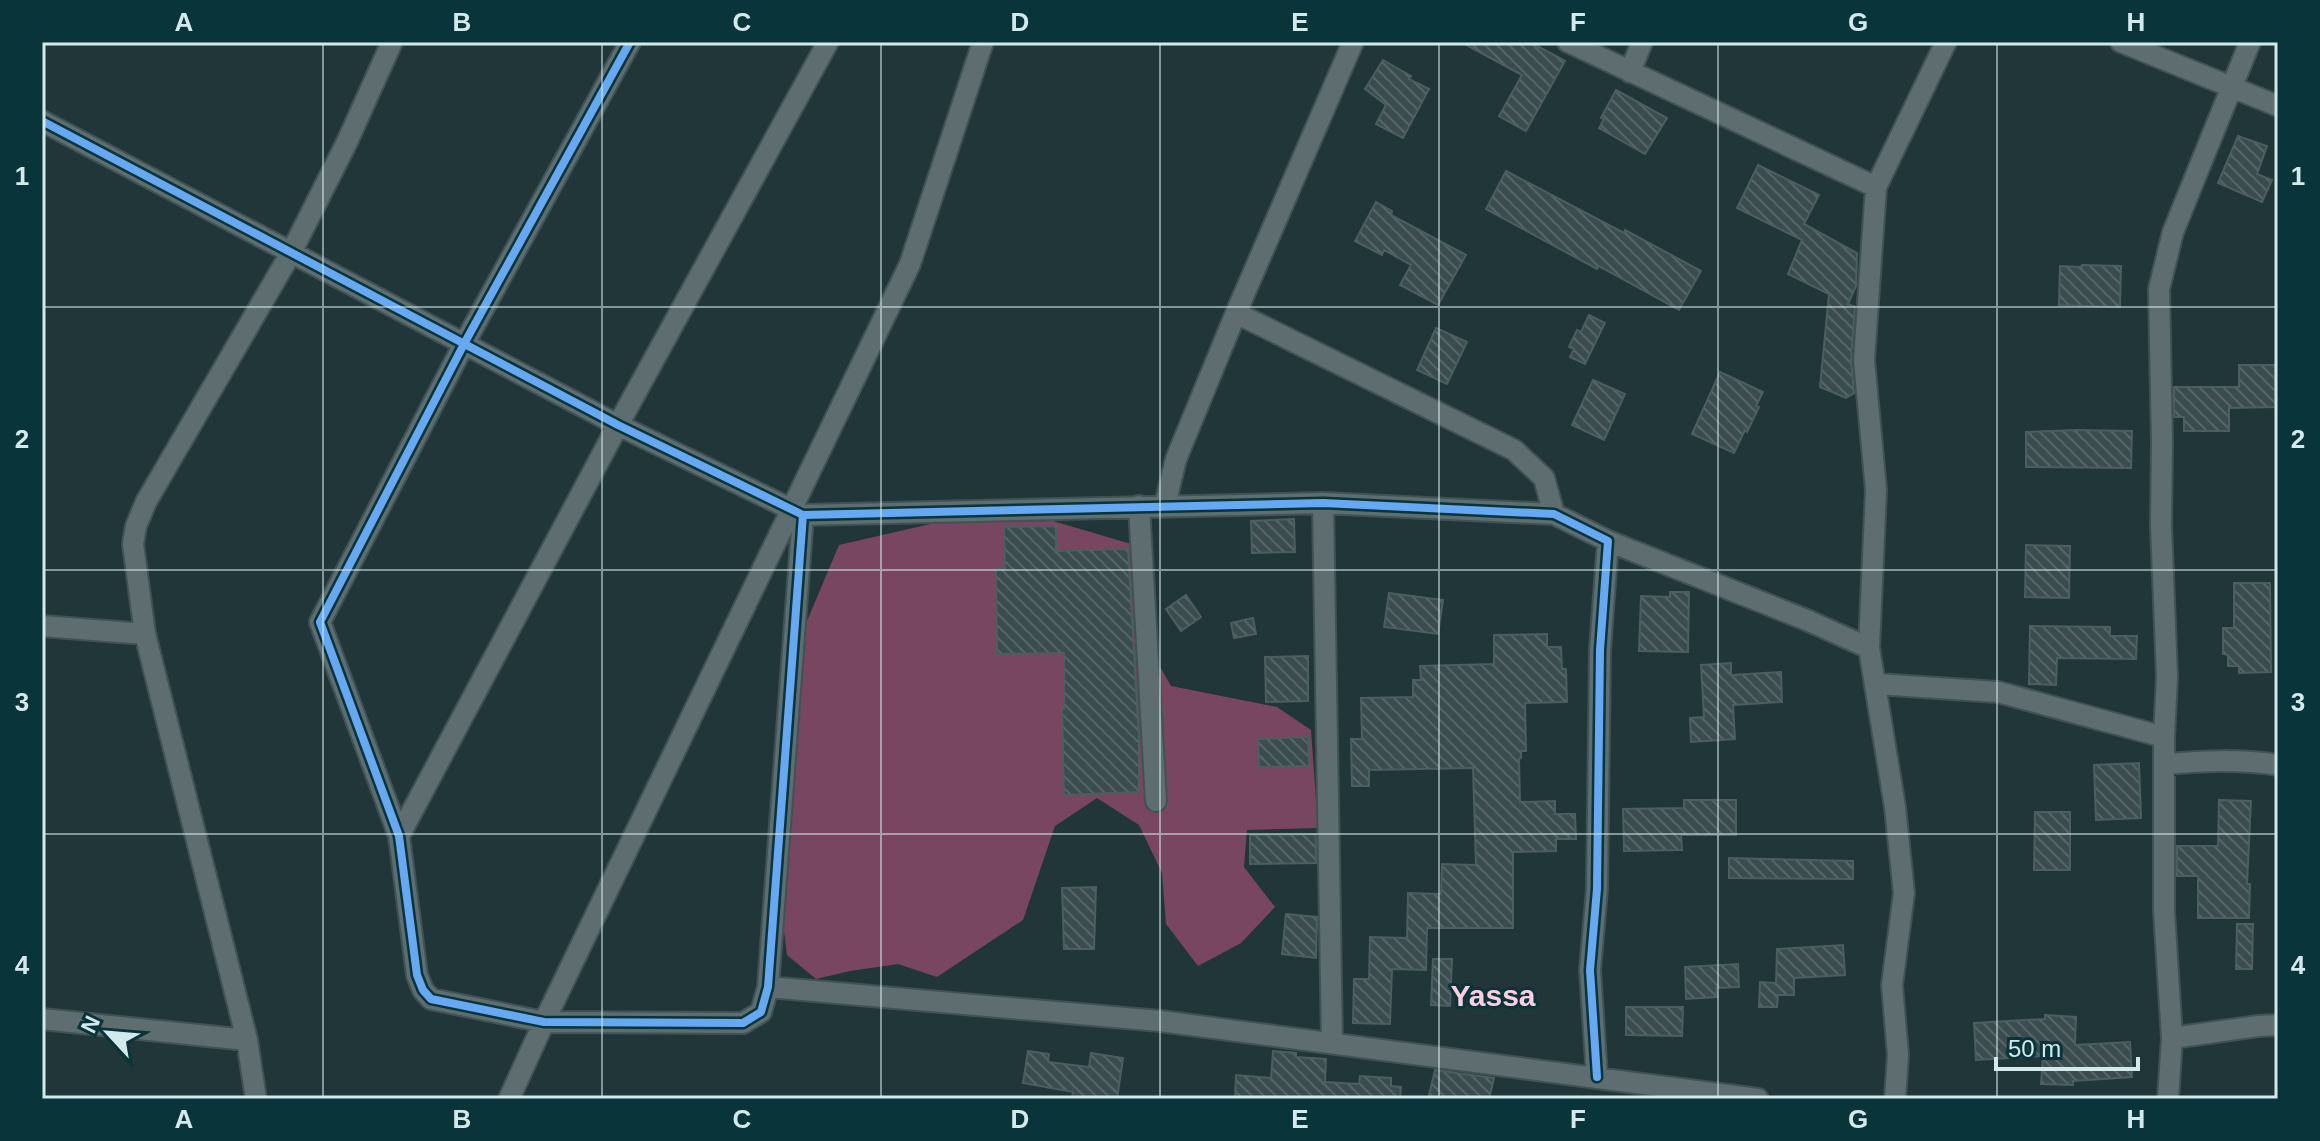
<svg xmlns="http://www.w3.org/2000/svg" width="2320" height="1141" viewBox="0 0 2320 1141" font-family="Arial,sans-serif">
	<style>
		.grass { fill: #784661 }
		.building { fill: url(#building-back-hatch); stroke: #4b5e60; stroke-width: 2 }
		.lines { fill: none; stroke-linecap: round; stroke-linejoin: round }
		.street-casing { stroke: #415254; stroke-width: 24 }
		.street { stroke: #5e6e70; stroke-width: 20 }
		.cycleway-casing { stroke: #093439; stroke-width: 13 }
		.cycleway { stroke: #66a8f1; stroke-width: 8 }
		.grid { fill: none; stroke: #d4e9ec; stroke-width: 2; stroke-opacity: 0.55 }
		.labels { text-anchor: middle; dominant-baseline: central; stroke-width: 6; stroke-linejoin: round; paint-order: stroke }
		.district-label { font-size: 30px; font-weight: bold; fill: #fdcde2; stroke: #093439 }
		.neatline { fill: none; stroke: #d4e9ec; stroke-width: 3 }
		.grid-label { font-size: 26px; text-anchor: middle; font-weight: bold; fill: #d4e9ec }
	</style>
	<defs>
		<pattern id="building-back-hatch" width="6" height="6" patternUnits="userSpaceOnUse" patternTransform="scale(2)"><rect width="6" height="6" fill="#3a4c4e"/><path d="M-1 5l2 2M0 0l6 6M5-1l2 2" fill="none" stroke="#566668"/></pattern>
	</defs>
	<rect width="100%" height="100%" fill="#203638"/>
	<!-- grass -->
	<path class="grass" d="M1053 521 1138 546 1147 644 1171 686 1277 707 1311 730 1318 828 1247 830 1244 867 1275 907 1241 943 1198 966 1166 924 1162 873 1139 825 1097 798 1055 826 1023 920 937 977 898 964 850 971 816 979 787 955 779 892 799 640 839 545 939 522Z"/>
	<!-- building -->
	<path class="building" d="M1461 42H1530L1565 61 1526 131 1499 116 1522 75Z
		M1383 60 1411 76 1409 79 1429 89 1403 138 1376 124 1386 105 1365 89Z
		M1616 90 1667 118 1645 154 1599 128 1604 119 1601 118Z
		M2238 136 2267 146 2257 174 2272 180 2262 202 2218 183Z
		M1758 165 1819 195 1804 224 1857 253 1856 286 1848 304 1855 307 1851 359 1854 393 1846 398 1820 387 1829 294 1788 274 1802 240 1737 208Z
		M1506 171 1624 233 1625 230 1701 271 1679 310 1599 266 1597 269 1486 209Z
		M1376 202 1392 211 1391 215 1466 255 1438 305 1400 285 1411 265 1384 250 1382 255 1355 241Z
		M2082 265 2121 266 2120 307 2059 305 2060 266 2081 267Z
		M1589 315 1605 323 1585 364 1570 357 1574 349 1569 347 1577 330 1581 332Z
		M1436 328 1467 342 1447 384 1417 370Z
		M2239 365H2275L2276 407 2229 408V431H2184V417H2174V387H2239Z
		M1720 372 1763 392 1756 406 1759 407 1747 432 1745 430 1734 453 1692 434Z
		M1593 380 1625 394 1604 440 1572 425Z
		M2077 430 2132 431 2131 468 2026 467V432Z
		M1294 519 1295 552 1252 553 1251 521Z
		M1056 526V551L1128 549 1139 739V792L1064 795 1062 709H1064V653L997 654 996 569H1005L1004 527Z
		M2026 545 2070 546 2069 598 2025 597Z
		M2234 583H2270L2271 672 2239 673V666H2228V655L2223 654V628H2234Z
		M1670 592H1689L1688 652 1639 651 1641 596 1670 597Z
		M1389 593 1443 600 1438 634 1384 627Z
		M1186 595 1201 617 1181 631 1166 609Z
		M1253 618 1256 634 1234 638 1231 623Z
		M2030 626 2110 627V636H2137L2136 659 2057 658 2056 685 2029 684Z
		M1547 634V647H1561L1562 669H1566L1567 702 1525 703 1526 751H1521V758L1519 759 1520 802 1555 801V814H1575L1576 839H1556V851L1513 852V928H1427L1426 970 1392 969 1390 1024 1353 1023 1354 979H1369L1370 937 1407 938 1408 893 1441 894 1442 864 1476 865 1473 768 1369 770V786H1352L1351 739H1362L1361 698 1413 697V680H1421L1420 666 1494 664V635Z
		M1308 656V701L1266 702 1265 657Z
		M1731 663V675L1781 672 1782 702 1733 705 1735 739 1691 742 1690 718 1704 717 1701 665Z
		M1308 737 1309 766 1259 767 1258 739Z
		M2139 763 2141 818 2096 820 2094 765Z
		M1684 800H1736V835H1681L1682 850 1624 851 1623 809 1684 808Z
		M2219 800 2251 801 2247 884H2250L2249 918H2198V876H2177V846H2218Z
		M2035 812H2070V870H2034Z
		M1316 834V863L1250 864V835Z
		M1729 858 1853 861V879L1729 878Z
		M1096 887 1094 949H1064L1062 888Z
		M1286 914 1317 917 1316 958 1282 954Z
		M2237 924H2253L2252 969H2236Z
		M1843 945 1845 975 1794 978V995H1778L1777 1007H1759L1760 982 1776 983 1777 949Z
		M1433 959H1452L1450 1006 1431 1005Z
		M1738 964 1739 987 1716 988 1717 997 1686 999 1685 967Z
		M1626 1007H1683L1682 1036 1626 1035Z
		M2045 1015 2076 1017 2075 1045 2130 1042 2132 1077 2073 1081V1085L2041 1084 2043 1056 1976 1060 1974 1023 2045 1019Z
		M1028 1051 1049 1054 1048 1062 1089 1067 1091 1053 1123 1058 1117 1099H1072L1073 1092 1023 1083Z
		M1273 1051 1296 1053V1057L1326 1059 1325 1082 1359 1084 1360 1076 1391 1078V1086L1401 1087 1400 1099H1235L1236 1075 1271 1078Z
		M1435 1070 1494 1078 1489 1099H1428Z"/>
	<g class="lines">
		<!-- street casing -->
		<g class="street-casing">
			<path id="street" d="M630 42 464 344 320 622 399 836 417 975 423 990 431 999 544 1022 743 1023 761 1012 768 987 803 515
				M1568 42 1876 187
				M2121 42 2278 106
				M1630 72 1642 42
				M42 121 618 425 803 515 1323 503 1554 514 1608 541 1600 650 1597 889 1590 970 1597 1077
				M1236 313 1514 450 1544 478 1554 514
				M1323 503 1332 1043
				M1165 505 1176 459 1236 313 1353 42
				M1139 506 1156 801
				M1608 541 1809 621 1869 648
				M42 626 145 634
				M1876 684 1998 692 2164 737
				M2164 764C2203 761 2239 759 2278 765
				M399 836 618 425 828 42
				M768 987 1160 1021 1758 1099
				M42 1019 247 1040
				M2172 1038 2258 1026 2278 1025
				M256 1099 247 1040 145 634 133 544 136 526 146 502 292 251 347 142 392 42
				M509 1099 544 1022 910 264 983 42
				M1895 1099 1898 1055 1892 985 1904 893 1895 807 1869 648 1876 490 1864 360 1876 187 1946 42
				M2168 1099 2172 1038 2164 911V737L2167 677 2161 525 2162 443 2159 289 2173 232 2250 42"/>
		</g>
		<!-- street -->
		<use href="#street" class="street"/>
		<!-- cycleway casing -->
		<g class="cycleway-casing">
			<path id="cycleway" d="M630 42 464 344 320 622 399 836 417 975 423 990 431 999 544 1022 743 1023 761 1012 768 987 803 515
				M42 121 618 425 803 515 1323 503 1554 514 1608 541 1600 650 1597 889 1590 970 1597 1077"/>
		</g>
		<!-- cycleway -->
		<use href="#cycleway" class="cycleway"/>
	</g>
	<!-- grid -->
	<path class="grid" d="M323 42V1099M602 42V1099M881 42V1099M1160 42V1099M1439 42V1099M1718 42V1099M1997 42V1099M42 307H2278M42 570H2278M42 834H2278"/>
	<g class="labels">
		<!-- district labels -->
		<g class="district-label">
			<text x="1493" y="995">Yassa</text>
		</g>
	</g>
	<!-- border -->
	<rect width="2320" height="1141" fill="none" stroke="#093439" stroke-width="88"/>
	<!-- north arrow -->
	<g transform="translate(108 1033) rotate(296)" stroke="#093439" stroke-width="6" paint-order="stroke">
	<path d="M0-6L14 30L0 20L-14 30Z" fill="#d4e9ec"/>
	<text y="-12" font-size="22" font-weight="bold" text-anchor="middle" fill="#d4e9ec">N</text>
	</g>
	<!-- scale -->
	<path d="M1996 1057v12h142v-12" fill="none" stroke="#d4e9ec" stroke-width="4"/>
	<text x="2008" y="1057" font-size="24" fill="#d4e9ec" stroke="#093439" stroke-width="6" paint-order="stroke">50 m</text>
	<rect x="44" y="44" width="2232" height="1053" class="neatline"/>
	<g class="grid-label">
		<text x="184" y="31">A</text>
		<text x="462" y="31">B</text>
		<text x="742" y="31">C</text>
		<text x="1020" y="31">D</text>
		<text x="1300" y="31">E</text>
		<text x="1578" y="31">F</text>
		<text x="1858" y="31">G</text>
		<text x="2136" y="31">H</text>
		<text x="22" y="185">1</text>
		<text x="2298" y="185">1</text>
		<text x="22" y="448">2</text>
		<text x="2298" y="448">2</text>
		<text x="22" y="711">3</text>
		<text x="2298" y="711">3</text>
		<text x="22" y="974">4</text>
		<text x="2298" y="974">4</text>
		<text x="184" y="1128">A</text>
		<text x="462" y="1128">B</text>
		<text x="742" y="1128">C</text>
		<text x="1020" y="1128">D</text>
		<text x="1300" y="1128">E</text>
		<text x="1578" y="1128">F</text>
		<text x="1858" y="1128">G</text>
		<text x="2136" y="1128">H</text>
	</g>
</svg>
